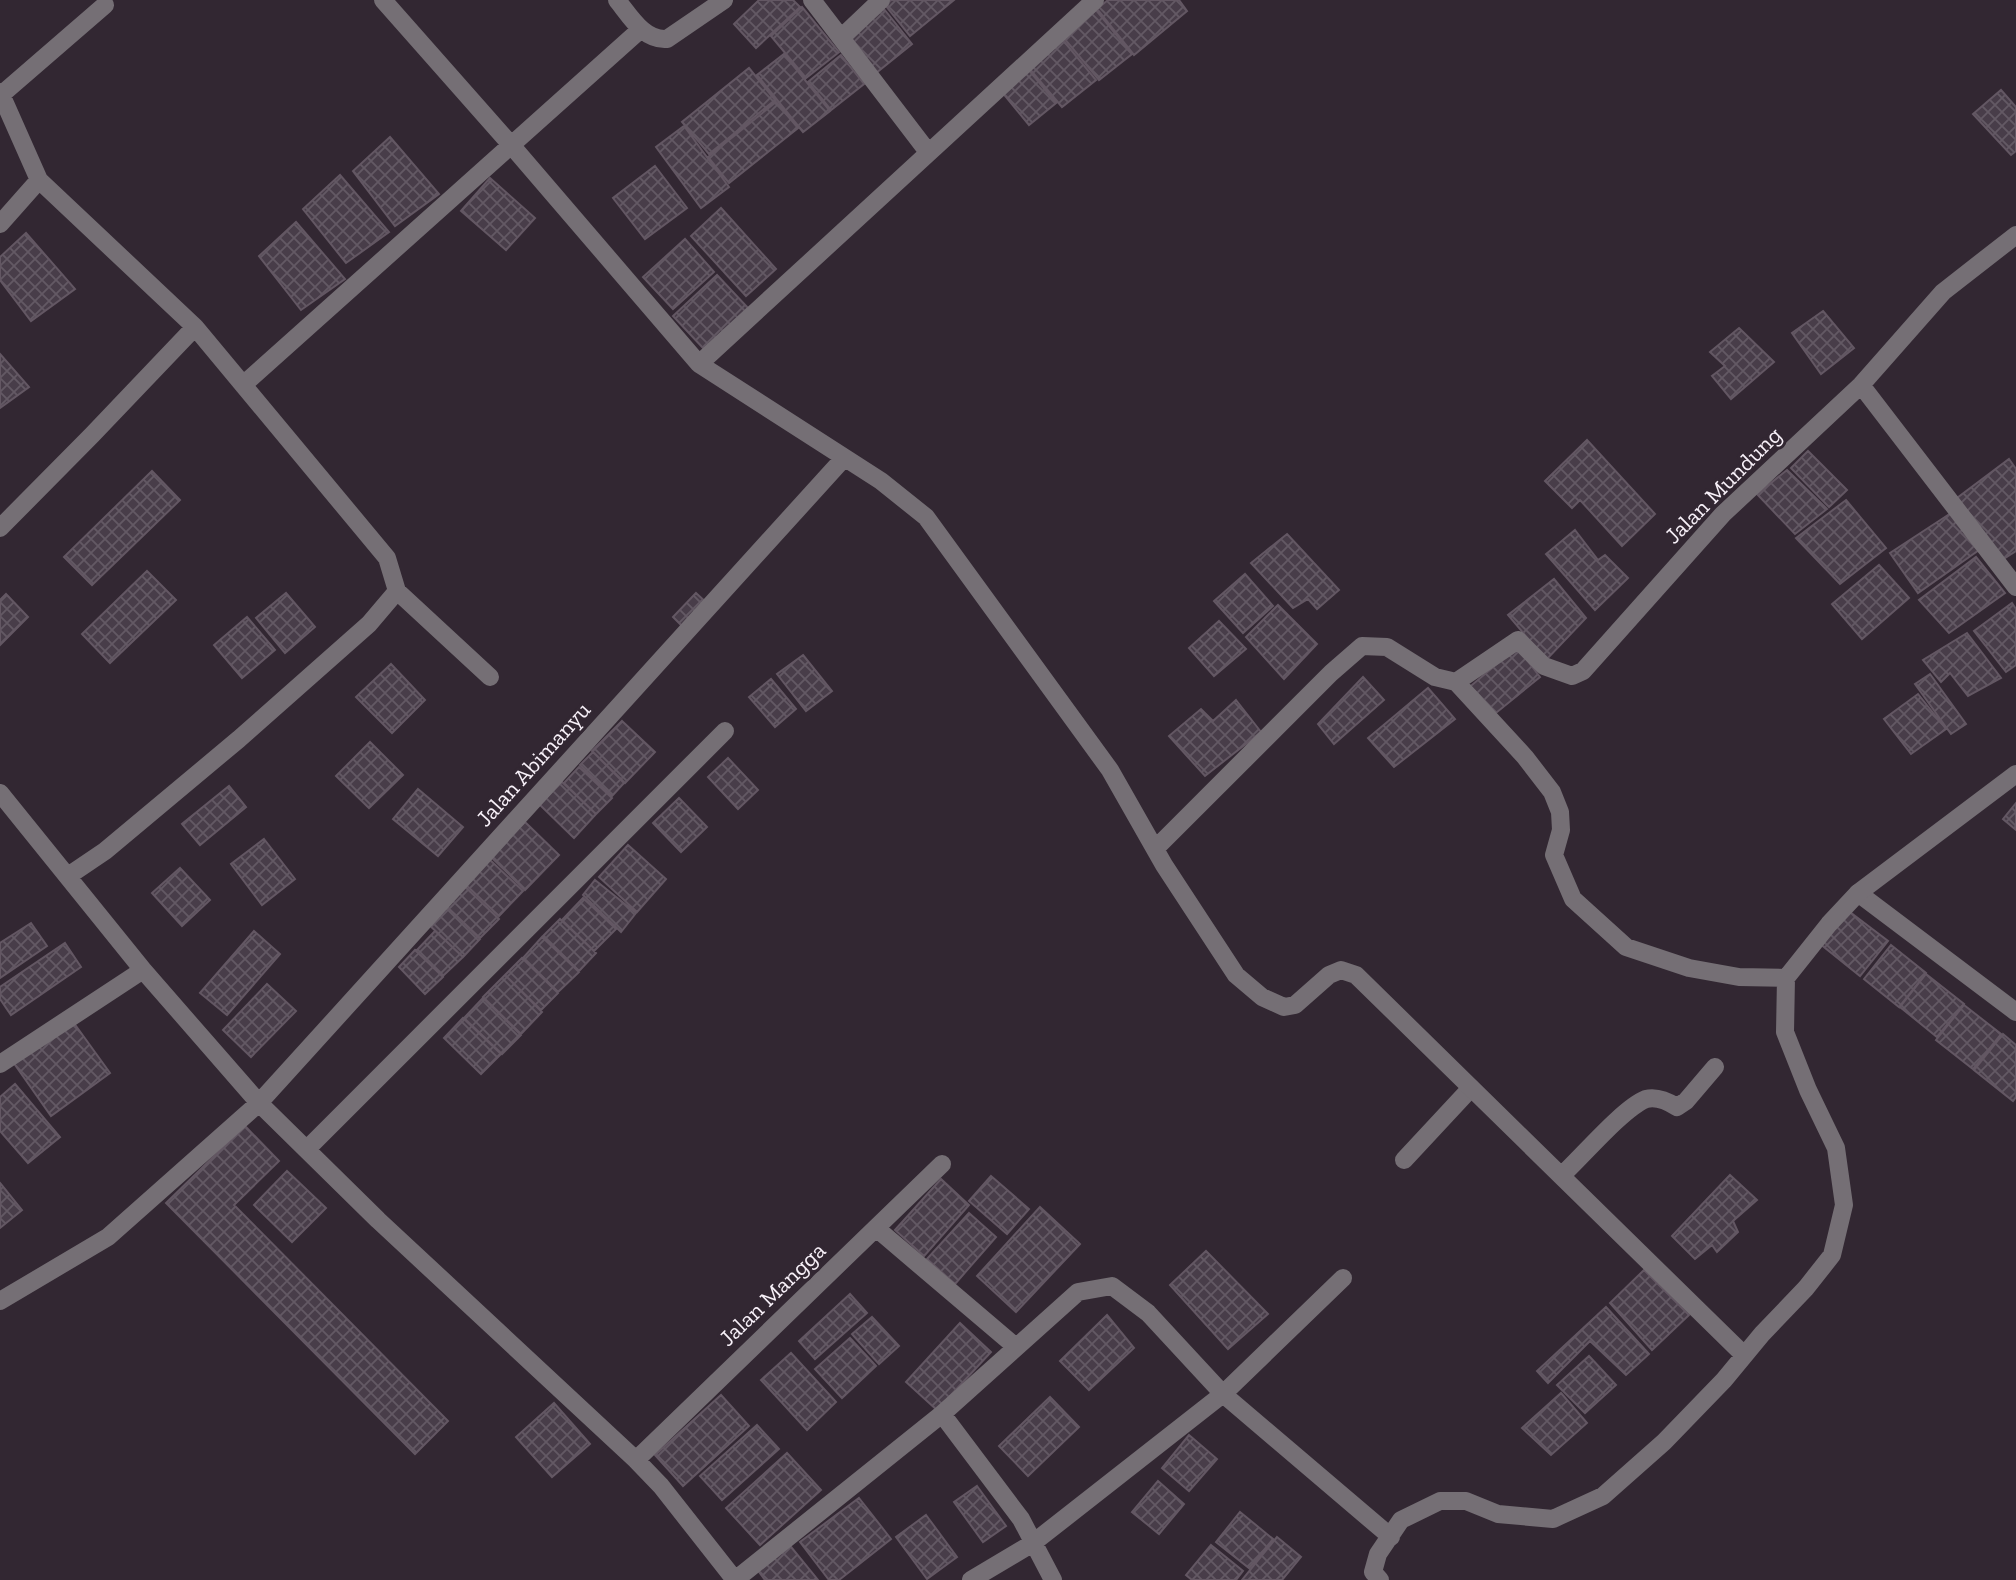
<svg xmlns="http://www.w3.org/2000/svg" width="2016" height="1580" viewBox="0 0 2016 1580" font-family="'Zilla Slab',serif">
	<style>
		.building { fill: url(#building-cross-hatch); stroke: #635763; stroke-width: 2 }
		.lines { fill: none; stroke-linecap: round; stroke-linejoin: round }
		.service { stroke: #756f75; stroke-width: 18 }
		.minor { stroke: #756f75; stroke-width: 18 }
		.labels { text-anchor: middle; dominant-baseline: central; stroke-width: 6; stroke-linejoin: round; paint-order: stroke }
		.street-label { font-size: 23px; fill: #f7f0f8; stroke: #322732 }
	</style>
	<defs>
		<pattern id="building-cross-hatch" width="8" height="8" patternUnits="userSpaceOnUse" patternTransform="scale(1.75)"><rect width="8" height="8" fill="#483d49"/><path d="M0 0l8 8M0 8l8-8" fill="none" stroke="#635964"/></pattern>
	</defs>
	<rect width="100%" height="100%" fill="#322732"/>
	<!-- building -->
	<path class="building" d="M759 0H793L800 7 756 48 734 24Z
		M891 0H954L910 36 885 5Z
		M1108 0H1179L1187 11 1134 55 1097 9Z
		M802 7 839 52 806 78 771 36Z
		M884 9 912 44 876 73 848 38Z
		M1096 10 1132 54 1099 80 1063 37Z
		M1062 39 1096 80 1062 107 1028 67Z
		M784 54 830 111 803 132 757 75Z
		M841 55 864 84 831 110 808 82Z
		M749 68 775 100 709 154 682 122Z
		M1028 69 1056 103 1029 125 1001 91Z
		M2001 90 2016 107V151L2011 155 1973 114Z
		M776 102 798 128 729 183 708 157Z
		M684 126 729 187 701 208 656 147Z
		M390 137 439 194 395 226 353 171Z
		M655 166 687 208 645 239 613 198Z
		M340 175 389 232 346 263 303 209Z
		M490 178 535 218 506 250 461 211Z
		M721 208 776 269 746 296 691 236Z
		M296 222 345 279 301 310 259 256Z
		M26 233 75 289 31 321 0 280V257Z
		M685 239 714 272 673 309 643 277Z
		M717 275 748 308 704 349 673 316Z
		M1823 311 1854 348 1821 374 1792 333Z
		M1739 328 1774 362 1731 399 1712 376 1725 366 1710 352Z
		M0 354 29 387 0 408Z
		M1587 440 1655 514 1622 546 1580 500 1572 508 1545 481Z
		M1808 451 1847 490 1829 507 1791 468Z
		M2009 459 2016 469V551L2002 560 1957 498Z
		M1787 470 1827 509 1795 534 1757 494Z
		M152 471 180 500 92 585 64 557Z
		M1846 500 1886 548 1840 584 1796 538Z
		M1951 513 1979 550 1918 593 1890 553Z
		M1575 530 1598 560 1605 555 1628 578 1595 610 1546 554Z
		M1287 534 1339 590 1317 609 1308 599 1293 608 1251 563Z
		M1976 557 2005 593 1949 633 1919 600Z
		M1879 565 1909 598 1862 639 1832 604Z
		M147 571 176 600 110 663 82 634Z
		M1245 574 1273 606 1243 633 1214 601Z
		M1554 579 1586 618 1546 660 1508 615Z
		M286 593 315 627 285 653 256 618Z
		M696 593 708 604 685 629 673 617Z
		M6 594 28 617 0 645V600Z
		M2012 603 2016 609V665L2006 672 1974 631Z
		M1278 605 1317 644 1284 679 1246 637Z
		M247 617 275 650 242 678 214 645Z
		M1219 621 1246 649 1214 676 1189 648Z
		M1967 633 2001 678 1968 696 1950 673 1941 682 1923 660Z
		M1517 647 1540 677 1491 717 1466 690Z
		M803 655 832 691 806 711 777 674Z
		M391 664 425 700 392 733 356 697Z
		M1930 674 1966 724 1951 734 1915 684Z
		M1363 677 1384 700 1334 744 1318 724Z
		M771 679 796 709 775 727 749 697Z
		M1428 688 1455 719 1394 767 1368 738Z
		M1918 694 1946 729 1911 754 1884 719Z
		M1236 700 1261 732 1205 776 1169 736 1201 709 1213 721Z
		M622 721 655 752 625 783 592 751Z
		M370 742 403 775 369 808 336 776Z
		M593 752 624 783 612 796 580 765Z
		M728 758 758 790 738 809 708 777Z
		M579 767 612 798 596 814 564 783Z
		M561 781 596 814 574 838 539 804Z
		M229 786 246 807 200 845 182 824Z
		M418 789 463 827 438 856 393 819Z
		M679 798 707 827 681 852 653 823Z
		M2016 803V830L2003 819Z
		M525 822 559 855 525 890 491 857Z
		M264 839 295 879 262 905 231 864Z
		M628 845 666 879 637 912 599 877Z
		M489 859 523 891 499 916 465 884Z
		M180 868 210 900 182 926 152 893Z
		M595 880 636 913 621 932 583 895Z
		M462 884 499 919 480 938 443 903Z
		M583 898 616 929 594 951 562 920Z
		M443 903 480 939 463 957 425 921Z
		M1846 909 1888 941 1860 976 1819 943Z
		M560 919 596 953 579 971 543 936Z
		M31 923 47 946 0 978V943Z
		M254 931 280 954 227 1015 200 993Z
		M435 931 463 957 443 976 416 951Z
		M542 937 579 972 558 992 523 958Z
		M65 943 81 967 11 1015 0 999V987Z
		M1891 945 1926 973 1899 1007 1864 979Z
		M415 950 443 977 425 994 399 967Z
		M522 958 558 993 541 1010 505 975Z
		M1926 974 1964 1004 1937 1037 1900 1007Z
		M505 975 542 1012 521 1034 483 997Z
		M267 984 296 1011 251 1057 223 1030Z
		M483 998 521 1035 502 1054 464 1018Z
		M1964 1005 2001 1034 1973 1069 1936 1040Z
		M463 1018 501 1054 481 1074 444 1038Z
		M71 1019 110 1073 51 1116 13 1062Z
		M2003 1034 2016 1045V1097L2013 1101 1974 1070Z
		M15 1084 60 1137 28 1163 0 1131V1097Z
		M245 1126 279 1161 234 1205 448 1421 415 1454 166 1203Z
		M287 1171 326 1208 292 1242 254 1205Z
		M1730 1175 1757 1200 1733 1221 1738 1232 1717 1252 1712 1245 1695 1259 1672 1236Z
		M991 1176 1029 1209 1007 1234 969 1201Z
		M941 1179 969 1205 924 1256 895 1230Z
		M0 1183 22 1210 0 1228Z
		M1040 1207 1080 1244 1016 1312 977 1276Z
		M969 1213 996 1237 955 1284 927 1259Z
		M1206 1251 1268 1314 1228 1349 1170 1285Z
		M1644 1270 1689 1315 1652 1350 1610 1303Z
		M850 1294 867 1313 815 1359 799 1341Z
		M1606 1307 1649 1354 1626 1375 1590 1341 1548 1383 1537 1371Z
		M1107 1315 1134 1348 1089 1390 1060 1361Z
		M872 1317 899 1346 879 1364 852 1334Z
		M960 1323 991 1352 937 1410 906 1382Z
		M850 1338 876 1366 842 1398 815 1369Z
		M791 1353 836 1402 807 1430 761 1380Z
		M1589 1356 1616 1385 1585 1413 1557 1385Z
		M1561 1393 1587 1423 1551 1455 1522 1428Z
		M721 1395 749 1426 683 1486 655 1455Z
		M1050 1397 1079 1427 1028 1476 999 1446Z
		M554 1403 590 1444 552 1477 516 1437Z
		M757 1425 779 1449 722 1500 700 1476Z
		M1189 1435 1217 1459 1189 1491 1162 1468Z
		M787 1453 821 1490 760 1545 726 1508Z
		M1158 1481 1184 1504 1159 1534 1132 1512Z
		M977 1486 1006 1526 983 1542 954 1502Z
		M859 1498 891 1539 839 1580H829L800 1542Z
		M1240 1512 1273 1539 1249 1568 1216 1542Z
		M926 1515 957 1557 927 1579 896 1537Z
		M1277 1537 1301 1557 1282 1580H1242Z
		M787 1542 818 1580H765L756 1568Z
		M1211 1545 1243 1571 1236 1580H1192L1186 1575Z"/>
	<g class="lines">
		<!-- service -->
		<path class="service" d="M1858 893 2016 1012
			M1404 1160 1471 1088"/>
		<!-- minor -->
		<path class="minor" d="M383 0 512 146 699 364 1095 0
			M617 0C630 16 644 41 667 39L724 0
			M812 0 928 152
			M841 38 881 0
			M0 92 39 180 195 327 387 558 397 591 490 677
			M1 95 105 5
			M0 224 39 180
			M699 364 881 481 926 517 1110 770 1164 865 1236 975 1262 997 1284 1007 1295 1005 1329 975 1341 970 1356 975 1744 1355
			M243 385 641 29
			M1861 385 2016 587
			M0 528 92 435 195 327
			M1456 682 1518 640 1544 666 1572 676 1583 671 1723 514 1861 385 1943 292 2016 235
			M1456 682 1525 757 1552 792 1560 812 1561 830 1554 855 1573 899 1626 947 1689 968 1739 977 1786 978
			M0 793 143 970 259 1103 378 1220 636 1460 661 1486 735 1580
			M1155 849 1331 673 1362 646 1387 647 1435 677 1456 682
			M68 876 105 851 239 739 369 624 397 591
			M0 1064 143 970
			M307 1149 725 731
			M1561 1176C1581 1158 1623 1108 1646 1099 1657 1096 1669 1102 1677 1107L1686 1101 1715 1067
			M876 1228 1016 1347
			M0 1301 108 1237 259 1103 844 458
			M942 1414 1021 1519 1053 1580
			M636 1460 942 1164
			M735 1580 942 1414 1078 1292 1112 1286 1148 1313 1223 1394 1343 1278
			M971 1580 1033 1543 1223 1394 1391 1537
			M1380 1580 1373 1572 1378 1554 1401 1520 1440 1501H1466L1498 1514 1553 1519 1603 1496 1664 1442 1724 1380 1762 1334 1806 1288 1832 1255 1844 1205 1836 1148 1808 1090 1785 1032 1786 978 1829 924 1858 893 2016 774"/>
	</g>
	<g class="labels">
		<!-- street labels -->
		<g class="street-label">
			<text transform="translate(1723 485) rotate(-45)">Jalan Mundung</text>
			<text transform="translate(533 764) rotate(-48)">Jalan Abimanyu</text>
			<text transform="translate(772 1294) rotate(-44)">Jalan Mangga</text>
		</g>
	</g>
</svg>
